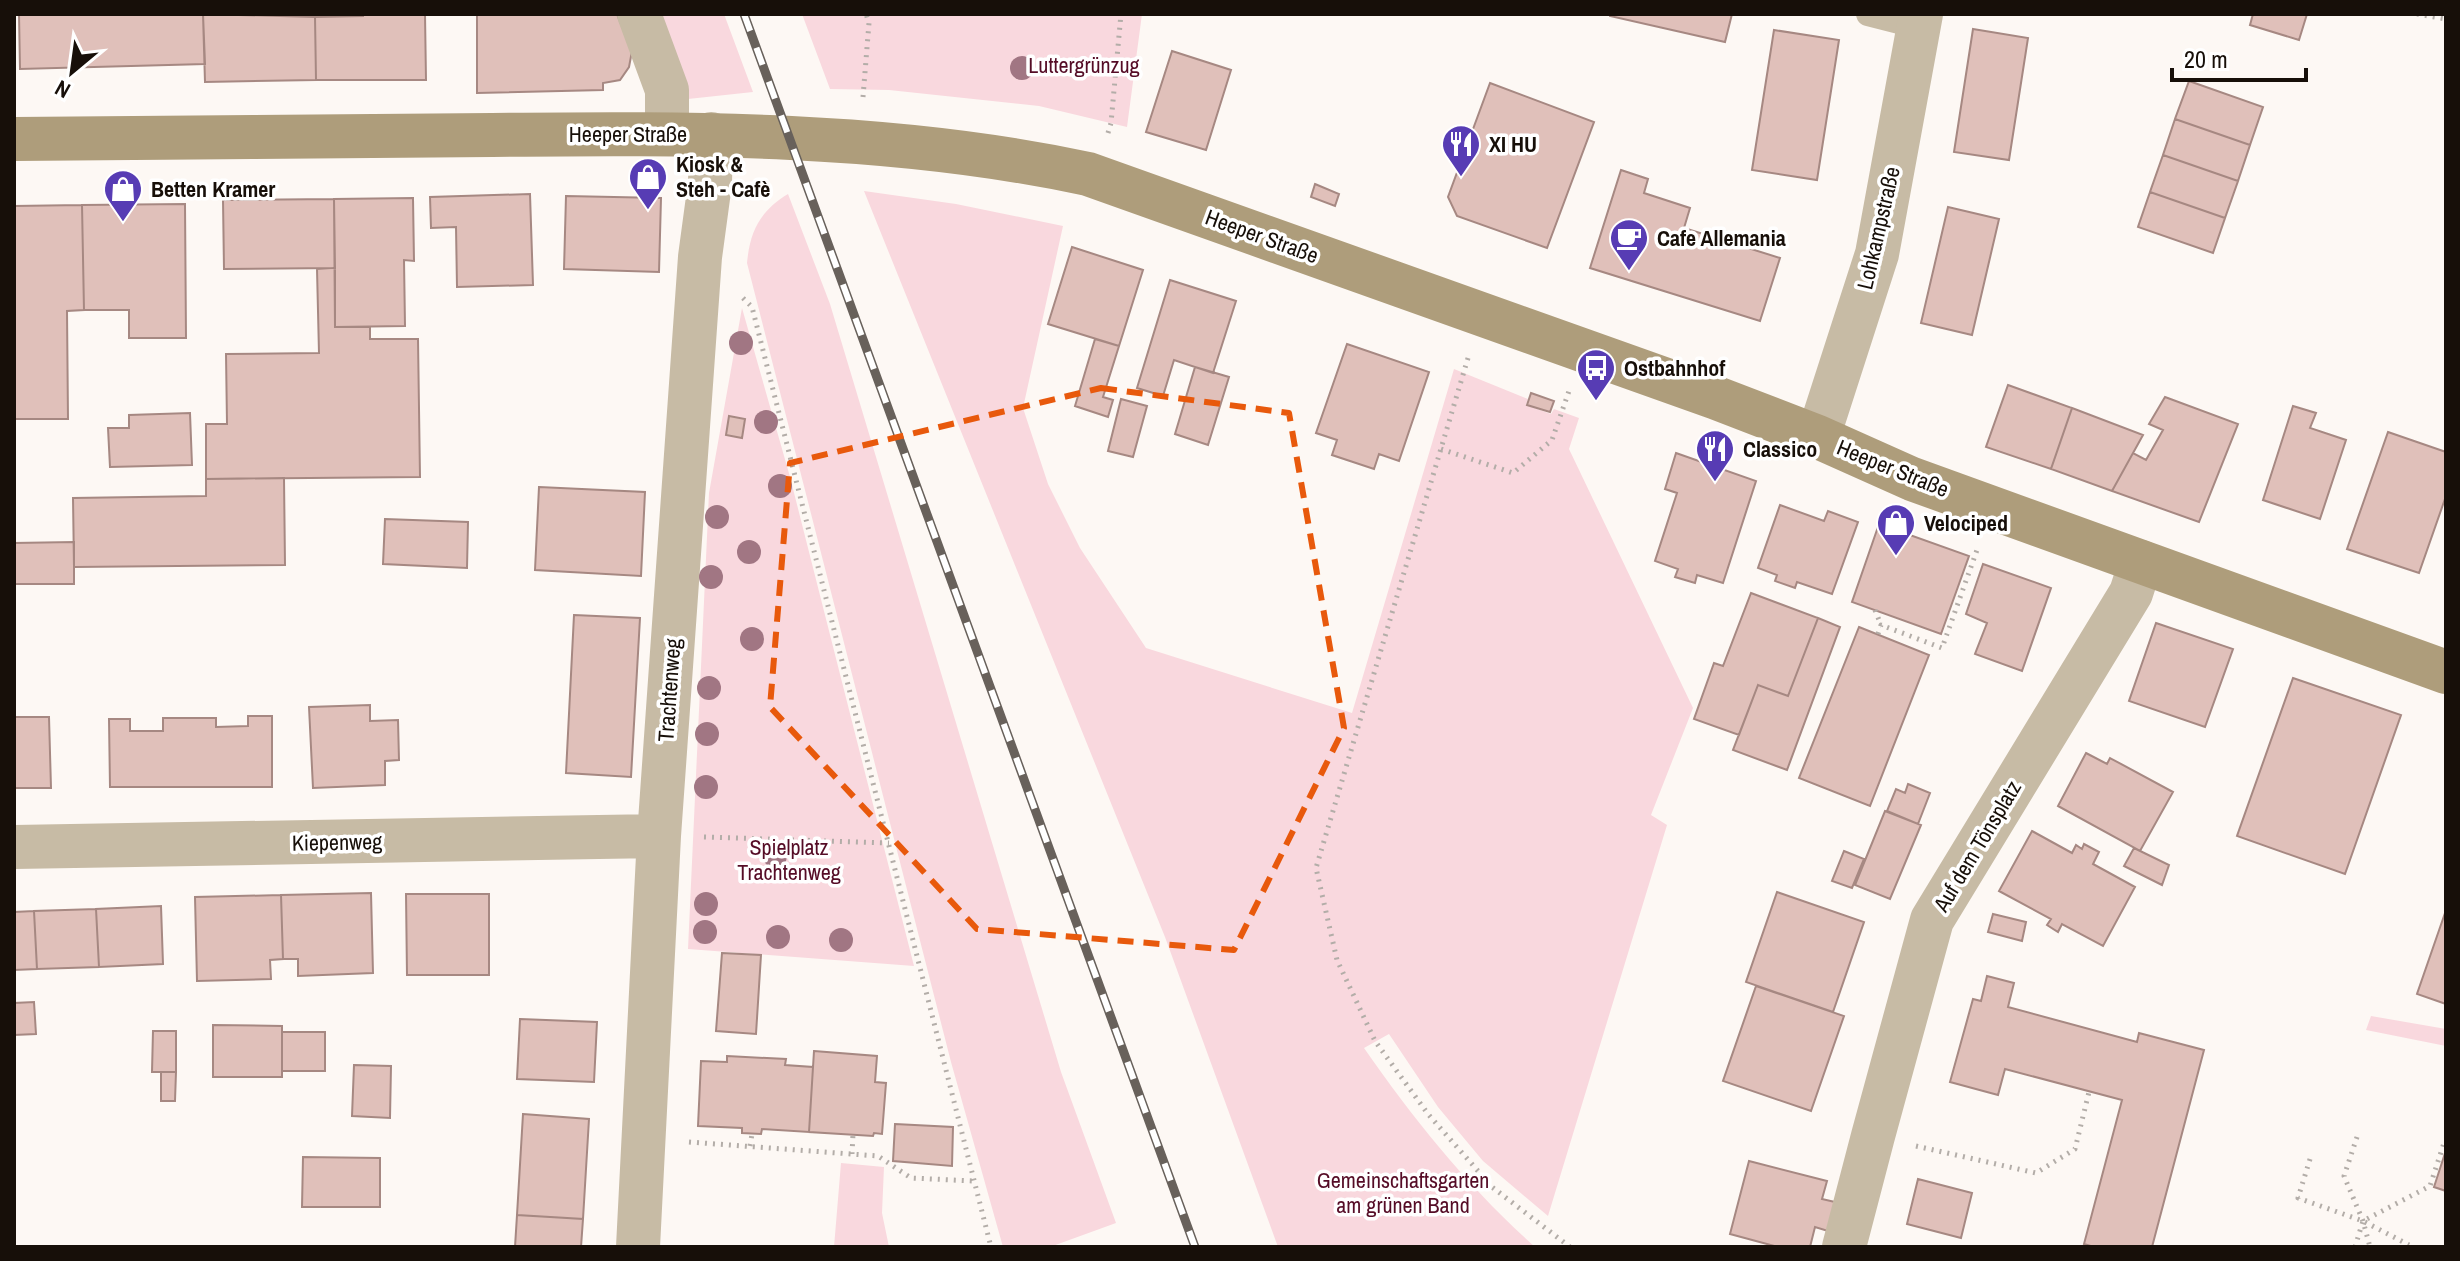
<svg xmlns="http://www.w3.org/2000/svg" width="2460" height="1261" viewBox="0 0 2460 1261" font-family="'Archivo Narrow',sans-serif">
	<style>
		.green { fill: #f9d8de }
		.building { fill: #e0c0ba; stroke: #a68882; stroke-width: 2 }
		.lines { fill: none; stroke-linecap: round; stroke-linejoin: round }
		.path { stroke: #b3ada8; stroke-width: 5; stroke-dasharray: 2 6; stroke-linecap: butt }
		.service { stroke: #c7bba5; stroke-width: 24 }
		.minor { stroke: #c7bba5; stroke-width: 44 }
		.secondary { stroke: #ae9d7b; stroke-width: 44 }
		.rail-casing { stroke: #68615b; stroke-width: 9 }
		.rail { stroke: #fff; stroke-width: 6; stroke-dasharray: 18; stroke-linecap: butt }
		.tree { fill: #a17683 }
		.marked { fill: none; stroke: #e8590c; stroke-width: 6; stroke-dasharray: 16 10; stroke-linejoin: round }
		.labels { text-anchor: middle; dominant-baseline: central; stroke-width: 7; stroke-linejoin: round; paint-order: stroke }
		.park-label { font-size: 22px; fill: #550c26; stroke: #fff }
		.street-label { font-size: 22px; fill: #170f09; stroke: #fff }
		.poi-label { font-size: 22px; font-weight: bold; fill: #170f09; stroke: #fff; text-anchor: start }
	</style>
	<rect width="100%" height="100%" fill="#fdf8f4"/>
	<!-- green -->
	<path class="green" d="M656 14H724L753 92 688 99Z
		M802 14H1142L1127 127 1039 106 889 90 830 89Z
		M864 191 956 204 1063 226 1023 408 1048 484 1080 548 1146 648 1352 713 1454 369 1528 399 1526 405 1551 414 1554 409 1579 418 1569 449 1693 708 1651 815 1667 825 1548 1216 1483 1161 1438 1107 1389 1034 1364 1048C1414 1120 1469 1188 1535 1247H1278L1165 937Z
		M788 194 830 304 1061 1072 1116 1223 1050 1247H1003L951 1062 747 263C750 231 760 211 788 194Z
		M742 308 790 477 914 966 688 949 709 493Z
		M2371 1016 2446 1029V1046L2366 1030Z
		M841 1163 884 1167 882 1213 889 1247H834Z"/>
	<!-- building -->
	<path class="building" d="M19 14H203L205 64 20 69Z
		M203 14 315 17 316 80 205 82Z
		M363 14H425L426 80H316L315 17 363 16Z
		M477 14H617L632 51 629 67 620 80 603 83V90L477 93Z
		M1610 14H1732L1725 42 1610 16Z
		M2253 14H2307L2299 40 2250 25Z
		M1973 29 2028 38 2009 160 1954 152Z
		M1774 30 1839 40 1817 180 1752 170Z
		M1172 51 1231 70 1206 150 1146 132Z
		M2189 81 2263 107 2250 145 2175 119Z
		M1490 83 1594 122 1547 248 1457 216 1448 197Z
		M2175 119 2250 145 2238 181 2163 155Z
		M2163 155 2238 181 2225 218 2150 192Z
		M1621 170 1648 179 1644 193 1690 208 1684 228 1780 258 1760 321 1590 268Z
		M1315 184 1339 194 1335 206 1311 197Z
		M2150 192 2225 218 2213 253 2138 227Z
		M530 194 533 285 457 287 456 227 431 228 430 197Z
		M566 196 661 198 659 272 564 269Z
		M413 198 414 261 404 260 405 326 335 327 334 199Z
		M334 199 335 268 224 269 223 200Z
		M185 204 186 338H129V310H84L82 205Z
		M82 205 84 310 67 311 68 419H14V206Z
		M1948 207 1999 219 1972 335 1921 323Z
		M1072 247 1143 270 1119 346 1048 324Z
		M335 268V327H370V339H418L420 477 206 479V424H227L226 354 319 353 317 269Z
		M1170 280 1236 301 1213 373 1174 360 1163 396 1137 388Z
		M1095 339 1119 346 1103 397 1113 400 1108 417 1075 406Z
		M1347 344 1429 372 1399 461 1379 454 1374 469 1332 455 1337 440 1316 433Z
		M1195 367 1229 377 1208 445 1175 434Z
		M2008 385 2072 408 2051 469 1986 447Z
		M1531 393 1554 401 1550 412 1527 405Z
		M2165 397 2238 424 2199 522 2112 491 2133 453 2146 460 2163 430 2149 424Z
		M1121 399 1147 406 1133 457 1108 451Z
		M2293 406 2316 413 2310 428 2346 440 2320 519 2263 500Z
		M2072 408 2143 435 2112 491 2051 469Z
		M190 413 192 465 110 467 108 428H129V415Z
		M729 416 745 419 742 438 726 435Z
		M2388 432 2446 452V496L2419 573 2347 549Z
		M1676 453 1756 481 1723 583 1697 575 1695 583 1675 577 1678 569 1655 561 1677 493 1665 489Z
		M284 478 285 565 74 567 73 498 206 496V479Z
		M539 487 645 492 641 576 535 570Z
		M1780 505 1824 521 1828 511 1858 522 1832 594 1797 582 1795 588 1775 581 1777 575 1758 568Z
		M385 519 468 522 467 568 383 564Z
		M1879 524 1969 556 1941 634 1852 602Z
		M74 542V584H14V543Z
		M1983 564 2051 588 2022 671 1975 654 1987 623 1966 614Z
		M1751 593 1818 618 1788 696 1758 685 1739 735 1694 719 1714 663 1723 666Z
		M574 615 640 618 631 777 566 773Z
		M1818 618 1840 627 1787 770 1733 750 1758 685 1788 696Z
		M2156 623 2233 649 2205 727 2129 701Z
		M1859 627 1929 655 1870 806 1799 778Z
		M2293 678 2401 715 2345 874 2237 836Z
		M370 705V721L398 720 399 760 385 761V785L313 788 309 707Z
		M248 716H272V787H110L109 719H130V731H163V718H216V727L248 726Z
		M14 717H49L51 788H14Z
		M2086 753 2107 764 2110 758 2173 792 2140 851 2058 806Z
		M1908 784 1930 793 1918 824 1887 811 1896 789 1905 793Z
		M1885 811 1921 825 1890 899 1855 885Z
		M2032 831 2072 853 2076 845 2082 849 2084 844 2099 852 2093 864 2135 887 2103 946 2062 924 2058 932 2047 925 2051 919 1999 891Z
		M2134 848 2169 865 2162 885 2124 866Z
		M1844 851 1864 859 1852 888 1832 881Z
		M1777 892 1864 922 1833 1012 1746 982Z
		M371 893 373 973 298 976V959H283L281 895Z
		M406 894H489V975H407Z
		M281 895 283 959 270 960 271 979 197 981 195 897Z
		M161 906 163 964 99 967 96 909Z
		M96 909 99 967 37 969 34 911Z
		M34 911 37 969 14 970V912Z
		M2445 913 2446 914V1004L2417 994Z
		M1993 914 2026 922 2022 941 1988 932Z
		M722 953 761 955 756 1034 716 1031Z
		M1987 976 2014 983 2008 1007 2137 1042 2139 1033 2204 1050 2152 1247H2094L2084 1244 2122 1100 2005 1069 1998 1095 1950 1082 1973 999 1981 1001Z
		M1756 986 1844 1016 1811 1111 1723 1081Z
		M34 1002 36 1034 14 1035V1003Z
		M520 1019 597 1022 594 1082 517 1079Z
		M213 1025 282 1026V1077H213Z
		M153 1031H176V1072H152Z
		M282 1032H325V1071H282Z
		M814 1051 877 1056 875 1082 886 1083 882 1134 874 1133 873 1136 809 1132Z
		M727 1056 786 1059 785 1065 813 1067 809 1132 762 1129 761 1134 742 1133V1128L698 1126 701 1061 727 1062Z
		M354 1065 391 1066 390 1118 352 1116Z
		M161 1072H176L175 1101H161Z
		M523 1114 589 1119 583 1219 517 1215Z
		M895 1124 953 1127 952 1166 893 1161Z
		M2446 1150V1191L2434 1187Z
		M303 1157 380 1158V1207H302Z
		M1749 1161 1827 1181 1822 1199 1835 1202 1828 1231 1815 1227 1810 1247H1778L1730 1234Z
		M1918 1179 1972 1193 1961 1238 1907 1224Z
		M517 1215 583 1219 581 1247H515Z"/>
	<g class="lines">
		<!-- path -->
		<path class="path" d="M2417 14 2446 19
			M863 97 869 23 866 14
			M1108 133 1111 123 1121 14
			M743 298 752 307 991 1247
			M1468 358 1316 868 1337 960 1375 1041 1428 1114 1492 1187 1570 1247
			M1441 449 1513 473 1552 440 1569 391
			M1875 610 1881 625
			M1878 634 1881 625 1942 648 1977 550
			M704 837 889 843
			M2357 1137 2344 1176 2363 1221 2370 1247
			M689 1142 878 1156 911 1178 974 1181
			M750 1146 752 1134
			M1916 1146 2036 1173 2075 1149 2089 1092
			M852 1154 853 1134
			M2310 1159 2298 1198 2363 1221 2409 1245
			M2355 1247 2363 1221 2430 1186 2444 1143"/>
		<!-- service -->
		<path class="service" d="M1868 14 1919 27"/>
		<!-- minor -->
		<path class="minor" d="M639 14 667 90V133
			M1818 437 1877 254 1921 14
			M14 847 659 836
			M638 1247 659 836 700 257 710 183 711 134
			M1844 1247 1873 1136 1932 920 2131 593 2141 562"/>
		<!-- secondary -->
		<path class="secondary" d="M14 139C173 138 333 136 492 135 691 133 892 132 1088 174L1714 397 1818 437 1912 479 2446 672"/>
		<!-- rail casing -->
		<g class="rail-casing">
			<path id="rail" d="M744 14 1195 1247"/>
		</g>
		<!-- rail -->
		<use href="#rail" class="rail"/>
	</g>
	<!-- trees -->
	<g class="tree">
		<circle cx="1022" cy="68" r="12"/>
		<circle cx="741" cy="343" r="12"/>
		<circle cx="766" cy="422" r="12"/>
		<circle cx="780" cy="486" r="12"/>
		<circle cx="717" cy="517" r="12"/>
		<circle cx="749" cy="552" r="12"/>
		<circle cx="711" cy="577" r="12"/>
		<circle cx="752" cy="639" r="12"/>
		<circle cx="709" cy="688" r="12"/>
		<circle cx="707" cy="734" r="12"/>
		<circle cx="706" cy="787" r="12"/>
		<circle cx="775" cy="856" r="12"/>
		<circle cx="706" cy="904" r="12"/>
		<circle cx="705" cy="932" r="12"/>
		<circle cx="778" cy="937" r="12"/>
		<circle cx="841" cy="940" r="12"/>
	</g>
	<!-- marked area -->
	<path class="marked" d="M1101 388 1289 413 1344 728 1234 950 977 929 770 707 790 463Z"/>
	<!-- icons -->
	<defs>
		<g id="restaurant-pin" transform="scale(2)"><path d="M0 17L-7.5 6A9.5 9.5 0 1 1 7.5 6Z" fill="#573cb4" stroke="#fff"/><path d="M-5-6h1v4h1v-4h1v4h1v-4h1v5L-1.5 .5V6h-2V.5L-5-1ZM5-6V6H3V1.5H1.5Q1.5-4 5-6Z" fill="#fff"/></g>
		<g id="shop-pin" transform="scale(2)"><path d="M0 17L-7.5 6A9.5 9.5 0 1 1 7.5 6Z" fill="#573cb4" stroke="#fff"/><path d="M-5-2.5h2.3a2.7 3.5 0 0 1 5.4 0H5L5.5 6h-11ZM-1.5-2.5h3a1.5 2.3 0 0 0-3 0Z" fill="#fff"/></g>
		<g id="cafe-pin" transform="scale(2)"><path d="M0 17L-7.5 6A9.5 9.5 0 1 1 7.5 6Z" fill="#573cb4" stroke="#fff"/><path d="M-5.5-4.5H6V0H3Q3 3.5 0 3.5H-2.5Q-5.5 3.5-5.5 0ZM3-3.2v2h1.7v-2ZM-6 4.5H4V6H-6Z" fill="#fff"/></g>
		<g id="bus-pin" transform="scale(2)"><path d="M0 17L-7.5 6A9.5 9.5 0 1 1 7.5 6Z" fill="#573cb4" stroke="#fff"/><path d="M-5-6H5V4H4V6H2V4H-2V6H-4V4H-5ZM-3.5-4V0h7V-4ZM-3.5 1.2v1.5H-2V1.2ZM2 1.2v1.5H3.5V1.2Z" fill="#fff"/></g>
	</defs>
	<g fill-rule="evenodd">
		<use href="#restaurant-pin" x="1461" y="144"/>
		<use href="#shop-pin" x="648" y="177"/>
		<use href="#shop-pin" x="123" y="189"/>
		<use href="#cafe-pin" x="1629" y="238"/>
		<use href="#bus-pin" x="1596" y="368"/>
		<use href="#restaurant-pin" x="1715" y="449"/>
		<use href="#shop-pin" x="1896" y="523"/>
	</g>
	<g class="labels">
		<!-- park labels -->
		<g class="park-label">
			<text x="1084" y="65">Luttergrünzug</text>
			<text x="789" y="847">Spielplatz<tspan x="789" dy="25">Trachtenweg</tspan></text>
			<text x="1403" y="1180">Gemeinschaftsgarten<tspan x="1403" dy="25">am grünen Band</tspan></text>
		</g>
		<!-- street labels -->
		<g class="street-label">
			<text x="628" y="134">Heeper Straße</text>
			<text transform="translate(1878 228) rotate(-77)">Lohkampstraße</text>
			<text transform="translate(1262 236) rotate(20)">Heeper Straße</text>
			<text transform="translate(1893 468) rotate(22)">Heeper Straße</text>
			<text transform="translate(669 690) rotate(-86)">Trachtenweg</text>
			<text transform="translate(337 842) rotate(-1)">Kiepenweg</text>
			<text transform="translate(1977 846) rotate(-59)">Auf dem Tönsplatz</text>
		</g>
		<!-- poi labels -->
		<g class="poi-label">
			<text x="1489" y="144">XI HU</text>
			<text x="676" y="164">Kiosk &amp;<tspan x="676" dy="25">Steh - Cafè</tspan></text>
			<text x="151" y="189">Betten Kramer</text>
			<text x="1657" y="238">Cafe Allemania</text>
			<text x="1624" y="368">Ostbahnhof</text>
			<text x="1743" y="449">Classico</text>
			<text x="1924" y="523">Velociped</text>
		</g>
	</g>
	<!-- border -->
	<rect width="2460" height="1261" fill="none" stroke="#170f09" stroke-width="32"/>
	<!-- north arrow -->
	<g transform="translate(72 72) rotate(209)" stroke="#ffffff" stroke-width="6" paint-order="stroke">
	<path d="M0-6L14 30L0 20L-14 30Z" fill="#170f09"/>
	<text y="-12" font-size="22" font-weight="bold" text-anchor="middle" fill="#170f09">N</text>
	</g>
	<!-- scale -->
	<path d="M2172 68v12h134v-12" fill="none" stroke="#170f09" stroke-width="4"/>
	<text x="2184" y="68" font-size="24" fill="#170f09" stroke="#ffffff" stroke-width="6" paint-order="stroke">20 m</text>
</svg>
